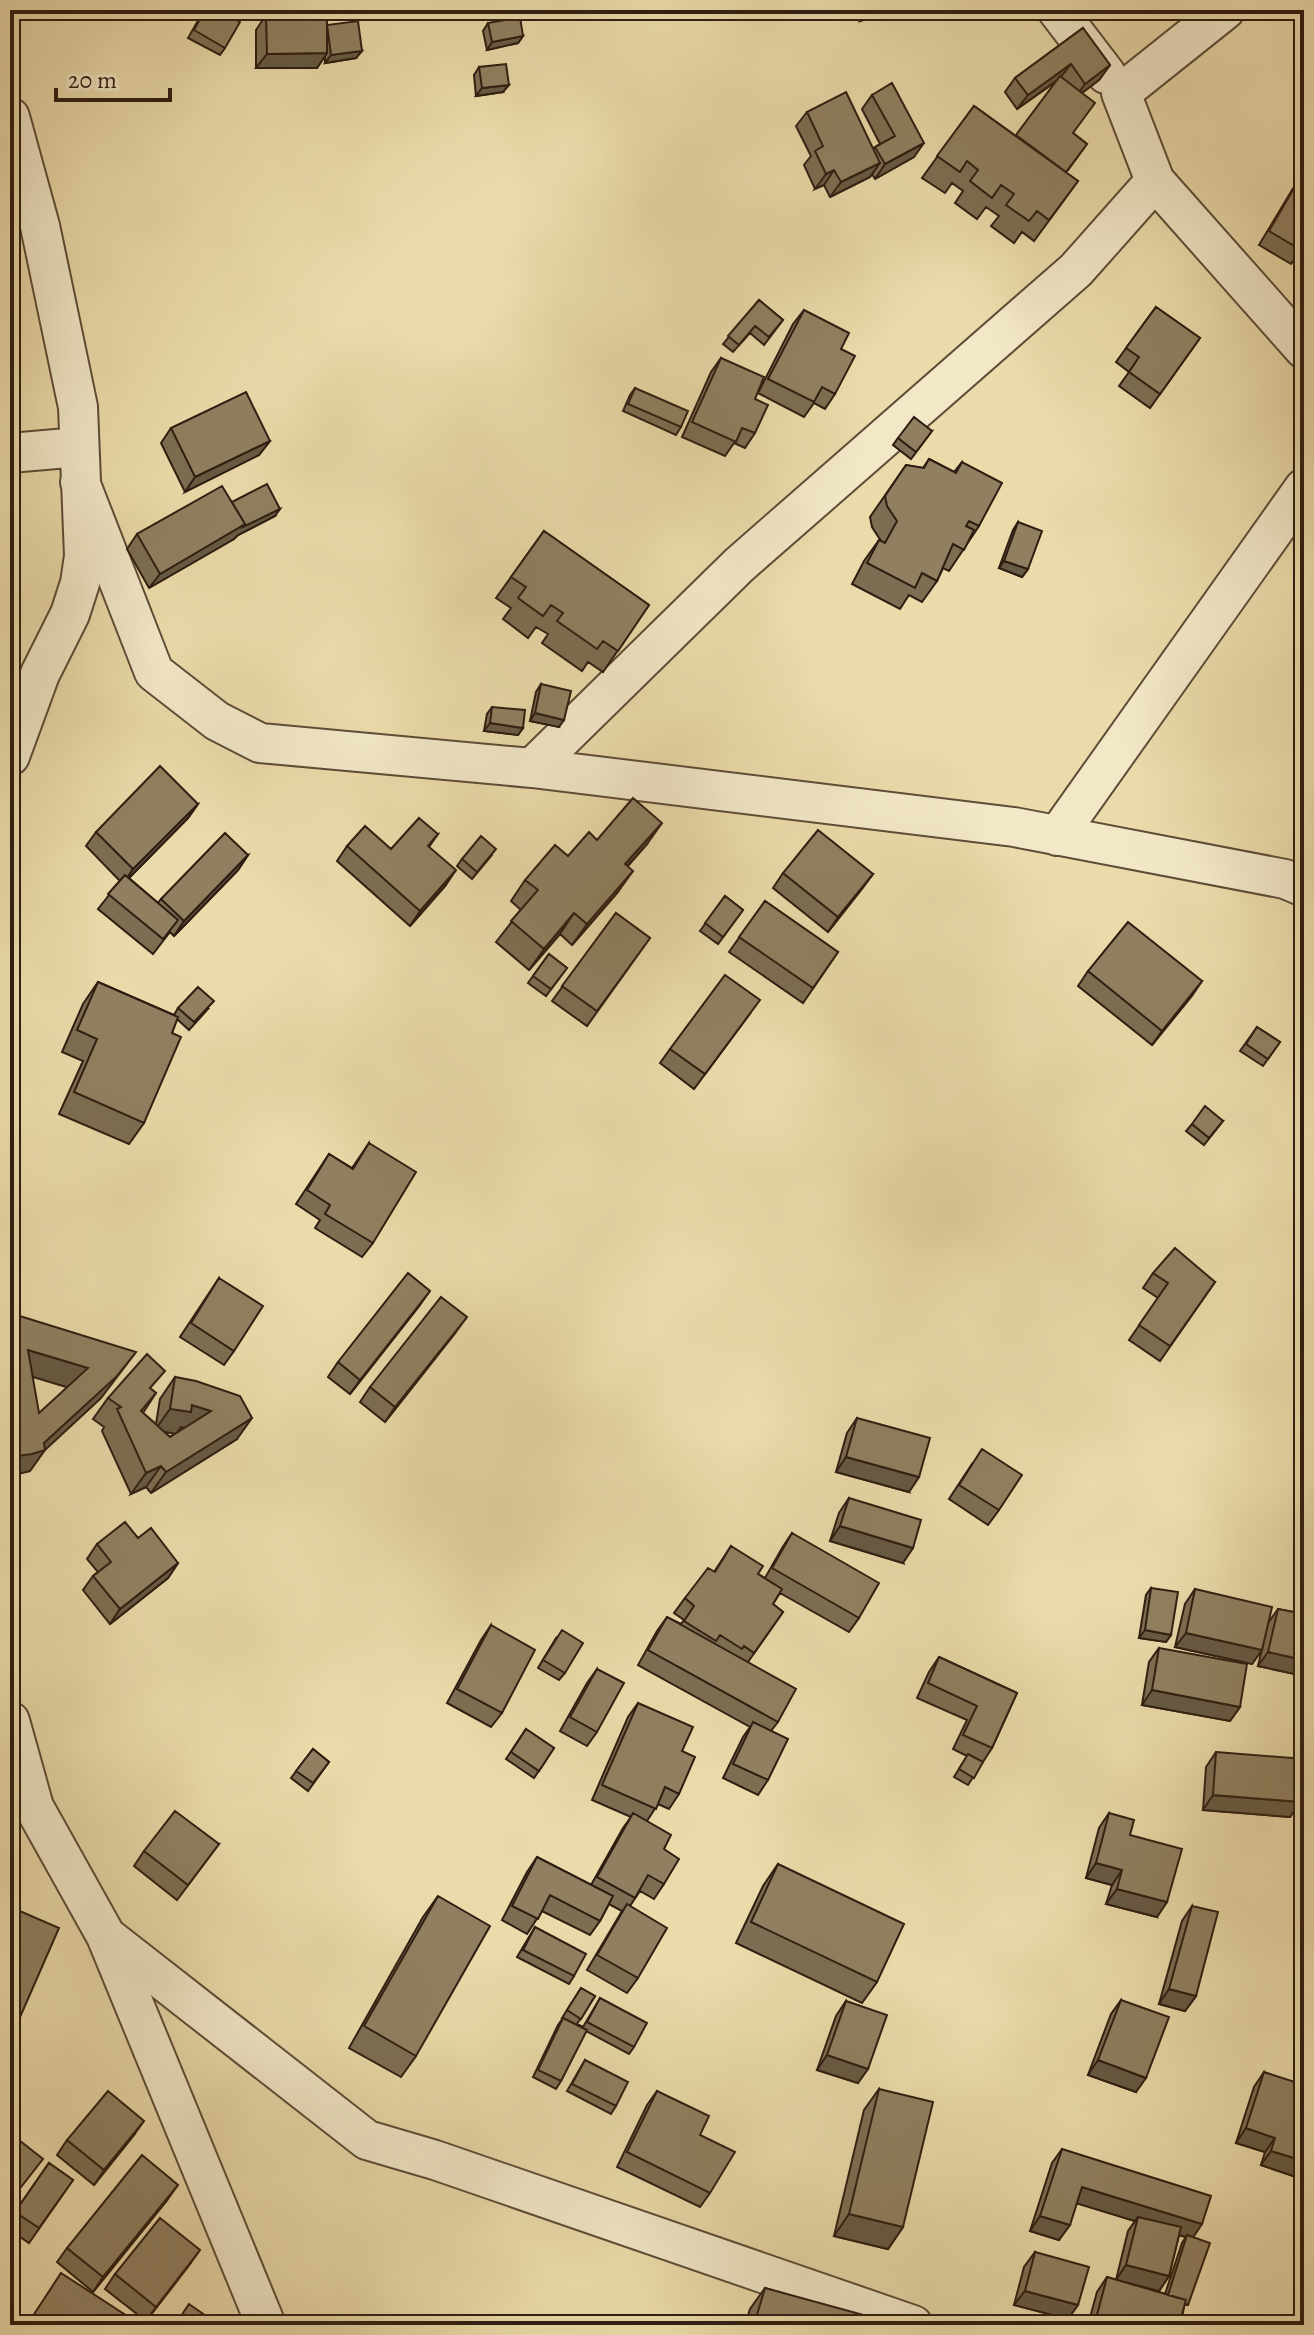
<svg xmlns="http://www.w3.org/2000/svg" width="1314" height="2335" viewBox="0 0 1314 2335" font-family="Alegreya,serif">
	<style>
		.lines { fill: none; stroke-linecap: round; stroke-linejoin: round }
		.minor-casing { stroke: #5d4c37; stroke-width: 42 }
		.minor { stroke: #f2e8c8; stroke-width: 38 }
		.wall { fill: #7c6e53; stroke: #2e1d11; stroke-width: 2; fill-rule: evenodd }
		.shaded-wall { fill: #655a44; stroke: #2e1d11; stroke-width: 2 }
		.building { fill: #908061; stroke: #2e1d11; stroke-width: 2; fill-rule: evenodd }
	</style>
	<rect width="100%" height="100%" fill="#ebdbaa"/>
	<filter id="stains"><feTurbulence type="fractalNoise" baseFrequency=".0025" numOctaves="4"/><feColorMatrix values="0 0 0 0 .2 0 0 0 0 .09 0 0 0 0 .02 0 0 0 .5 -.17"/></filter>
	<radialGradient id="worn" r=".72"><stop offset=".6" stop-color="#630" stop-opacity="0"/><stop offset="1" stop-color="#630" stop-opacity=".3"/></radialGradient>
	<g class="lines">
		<!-- minor casing -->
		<g class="minor-casing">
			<path id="minor" d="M1057 10 1106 74
				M10 117 40 226 78 407 84 556 80 583 70 614 40 674 10 756
				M1155 181 1304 349
				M10 453 79 447
				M80 482 154 672 217 721 260 743 532 768 1014 827 1285 879 1304 887
				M532 768 739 565 1076 270 1155 181 1121 93 1225 10
				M1057 836 1304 488
				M10 1721 34 1807 106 1936 266 2325
				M106 1936 367 2140 435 2160 913 2325"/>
		</g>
		<!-- minor -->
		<use href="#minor" class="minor"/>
	</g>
	<!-- wall -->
	<path class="wall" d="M204 10H220L225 48 220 55 188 38Z
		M856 10H896L860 21Z
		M266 15 327 25 356 58 325 63V56L317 68H256V30Z
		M488 23 523 36 518 43 487 50 483 31Z
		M1083 28 1110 65 1099 80 1082 93 1073 133 1087 144 1066 173 1078 181 1034 241 1022 232 1014 243 991 226 999 216 986 207 977 219 955 203 963 191 952 183 945 193 922 178 974 106 1016 136 1057 81 1017 109 1005 92 1015 78Z
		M479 67 503 92 476 96 474 75Z
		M872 95 914 157 875 179 872 174 870 177 830 197 824 185 815 189 804 165 811 156 796 126 807 112 873 149 880 144 862 109Z
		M1304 170V245L1291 264 1259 245Z
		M759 300 783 320 764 345 750 333 733 352 723 344Z
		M1156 307 1200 338 1150 408 1119 386 1129 372 1116 362Z
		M804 310 841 349 835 394 825 409 814 403 804 417 758 393 793 324Z
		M721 358 755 399V433L745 448 734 443 725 456 682 437 711 372Z
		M635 388 681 427 676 435 623 411 630 395Z
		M171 428 270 441 259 455 185 492 161 443Z
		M932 431 911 459 893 445 898 438Z
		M929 459 954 472 962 462 979 526 949 571 943 568 937 581 922 602 909 595 900 609 852 584 864 561 879 540 881 541 872 527 870 517 906 465 923 468Z
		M232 502 275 516 238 535 234 539 149 588 127 549 137 534Z
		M1018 522 1028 569 1022 577 999 568 1013 530Z
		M544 531 649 605 603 672 588 662 582 671 542 643 548 634 536 627 528 638 503 619 511 608 496 598Z
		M541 684 559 727 530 721 536 692Z
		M492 707 523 728 518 735 484 731 487 714Z
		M198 804 188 818 129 878 158 903 161 899 248 855 238 870 174 936 170 932 153 954 98 909 120 881 86 846 96 832Z
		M438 834 429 847 446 885 410 926 337 861 347 846 391 849Z
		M597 840 647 844 628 866 618 892 572 945 560 934 529 970 496 942 521 910 511 901 525 880Z
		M491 856 472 879 457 866 462 859Z
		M783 873 873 874 828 932 773 888Z
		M725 896 743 910 718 944 700 931Z
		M765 901 838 952 803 1003 729 952Z
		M616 913 650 938 587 1026 552 1001Z
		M549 954 567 968 546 996 528 983Z
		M1088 971 1202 981 1152 1045 1078 986Z
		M98 982 174 1015 178 1008 208 1009 189 1030 177 1019 172 1033 144 1123 129 1144 59 1114 83 1061 62 1052 83 1004Z
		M749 1015 694 1089 660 1063 670 1049Z
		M1257 1027 1280 1042 1263 1066 1240 1051Z
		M1223 1121 1204 1145 1186 1131 1192 1124Z
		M369 1143 373 1243 362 1257 315 1228 320 1220 296 1204 329 1154 352 1168Z
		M1153 1273 1215 1282 1160 1361 1129 1340 1158 1298 1143 1288Z
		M219 1278 234 1351 224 1365 180 1337Z
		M420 1305 350 1394 328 1377 338 1362Z
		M456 1332 385 1422 360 1402 370 1387Z
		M175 1377 237 1439 151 1493 146 1487 131 1494 102 1431 104 1427 93 1419 108 1398 152 1390 156 1393 143 1413 156 1424 160 1399ZM164 1432 175 1433 170 1437Z
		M857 1418 909 1492 836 1472 847 1433Z
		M972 1464 999 1510 988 1525 949 1499Z
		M849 1498 903 1563 830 1541 839 1513Z
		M792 1533 859 1618 849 1632 780 1593 773 1604 783 1612 748 1662 778 1722 771 1731 768 1780 758 1795 723 1778 743 1737 750 1727 638 1665 657 1631 667 1617 681 1624 684 1620 674 1613 685 1598 714 1572 731 1546 758 1574 765 1578 782 1548Z
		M138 1538 178 1563 168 1578 110 1624 83 1590 93 1576 98 1572 87 1559 97 1544Z
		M1151 1588 1171 1635 1166 1642 1139 1638 1146 1595Z
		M1195 1589 1262 1650 1252 1664 1175 1647 1185 1604Z
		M1278 1609 1304 1614V1676L1258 1666 1268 1623Z
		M491 1625 502 1713 491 1727 447 1703 481 1640Z
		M556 1638 565 1673 559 1680 538 1668Z
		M1159 1648 1240 1707 1230 1721 1142 1705 1149 1662Z
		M939 1657 1017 1693 992 1748 968 1785 954 1777 967 1756 953 1749 967 1720 917 1698 929 1672Z
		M597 1669V1732L587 1746 560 1731 587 1683Z
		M638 1703 682 1751 679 1794 669 1809 658 1804 647 1821 664 1849V1884L654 1899 640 1891 630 1906 638 1978 627 1993 587 1970 622 1911 609 1904 600 1921 590 1935 542 1911 527 1934 502 1920 527 1872 537 1857 591 1885 623 1828 631 1817 592 1800 628 1717Z
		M526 1729 554 1748 534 1778 506 1759Z
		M313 1749 329 1762 308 1791 291 1778Z
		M1216 1752 1300 1802 1290 1817 1203 1810 1206 1767Z
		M1109 1813 1157 1917 1106 1904 1112 1885 1086 1878 1099 1828Z
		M219 1844 177 1900 134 1866 144 1851Z
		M778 1864 877 1982 862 2003 736 1943 763 1886Z
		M438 1896 416 2056 401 2077 349 2048 423 1917Z
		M1192 1906 1196 1996 1185 2011 1159 2004 1182 1921Z
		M535 1927 574 1976 569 1984 517 1957Z
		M581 1988 595 1996 577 2024 583 2027 600 1998 634 2047 629 2054 586 2031 561 2081 556 2089 533 2077 558 2025 563 2018H562Z
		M1121 2000 1136 2092 1088 2075 1111 2014Z
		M846 2001 858 2083 817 2070 836 2016Z
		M585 2060 616 2106 611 2114 567 2091Z
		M1264 2072 1299 2178 1261 2165 1265 2152 1236 2143 1254 2087Z
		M879 2089 903 2227 888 2249 834 2236 864 2110Z
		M657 2091 700 2135 710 2193 700 2207 617 2167 647 2105Z
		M134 2135 94 2185 57 2155 67 2140Z
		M1062 2149 1193 2237 1183 2313 1179 2325H1088L1097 2292 1107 2277 1116 2280 1128 2231 1135 2221 1077 2203 1059 2240 1030 2231 1052 2163ZM1179 2235 1186 2237 1182 2243 1165 2294 1124 2282 1159 2291 1169 2276Z
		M49 2163 73 2180 29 2243 10 2230V2219Z
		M168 2199 93 2292 57 2262 67 2248Z
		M1035 2252 1068 2319 1014 2305 1024 2267Z
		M190 2264 146 2321 105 2289 115 2274Z
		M765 2288 889 2325H745L750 2309Z"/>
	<!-- shaded-wall -->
	<path class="shaded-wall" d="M867 10H896L860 21Z
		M523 36 518 43 487 50 492 42Z
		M362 51 356 58 325 63 331 55Z
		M327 53 317 68H256L267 54Z
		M1071 64 1060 78 1017 109 1028 95Z
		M1110 65 1099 80 1075 98 1085 84Z
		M509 85 503 92 476 96 482 88Z
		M924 143 914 157 875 179 885 164Z
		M880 163 870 177 830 197 841 182Z
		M834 170 824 185 815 189 826 174Z
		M270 441 259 455 185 492 195 477Z
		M280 509 275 516 238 535 234 539 149 588 160 574 245 524Z
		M1004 561 1028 569 1022 577 999 568Z
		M535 713 564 720 559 727 530 721Z
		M490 723 523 728 518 735 484 731Z
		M198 804 188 818 123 884 133 869Z
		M662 823 647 844 610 885 625 864Z
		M248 855 238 870 174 936 184 921Z
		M456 870 446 885 410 926 420 911Z
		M633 871 618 892 572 945 587 924Z
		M873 874 862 889 828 932 838 917Z
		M574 913 560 934 529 970 544 949Z
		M1202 981 1192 996 1152 1045 1162 1031Z
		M430 1291 420 1305 350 1394 360 1380Z
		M467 1317 456 1332 385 1422 395 1407Z
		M28 1350 88 1368 73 1389 13 1371Z
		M136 1352 101 1398 45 1450 30 1471 10 1476V1457L44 1443Z
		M192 1405 211 1411 196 1432 181 1427 176 1434 155 1430 170 1409Z
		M252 1418 237 1439 151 1493 166 1472Z
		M846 1457 919 1477 909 1492 836 1472Z
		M161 1466 146 1487 131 1494 146 1473Z
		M840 1526 913 1548 903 1563 830 1541Z
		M178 1563 168 1578 110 1624 120 1609Z
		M1145 1630 1171 1635 1166 1642 1139 1638Z
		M1186 1633 1262 1650 1252 1664 1175 1647Z
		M1268 1652 1304 1660V1676L1258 1666Z
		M1152 1690 1240 1707 1230 1721 1142 1705Z
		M1213 1795 1300 1802 1290 1817 1203 1810Z
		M1096 1863 1122 1870 1112 1885 1086 1878Z
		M1117 1889 1167 1902 1157 1917 1106 1904Z
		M1169 1989 1196 1996 1185 2011 1159 2004Z
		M827 2055 868 2069 858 2083 817 2070Z
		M1098 2060 1146 2078 1136 2092 1088 2075Z
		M144 2121 134 2135 94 2185 104 2170Z
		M1246 2128 1275 2138 1265 2152 1236 2143Z
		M1271 2151 1304 2161V2171L1299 2178 1261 2165Z
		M178 2185 168 2199 93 2292 103 2277Z
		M1082 2187 1202 2224 1192 2239 1137 2222 1138 2217 1135 2221 1072 2202Z
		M849 2214 903 2227 888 2249 834 2236Z
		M1040 2216 1070 2225 1059 2240 1030 2231Z
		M200 2250 190 2264 146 2321 156 2307Z
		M1126 2265 1169 2276 1159 2291 1116 2280Z
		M1025 2291 1078 2305 1068 2319 1014 2305Z
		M1097 2315 1132 2325H1089Z"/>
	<!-- building -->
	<path class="building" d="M205 10H220L240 22 225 48 194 30Z
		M266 15H327V53L267 54Z
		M520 17 523 36 492 42 488 23Z
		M358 21 362 51 331 55 327 25Z
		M1083 28 1110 65 1085 84 1071 64 1028 95 1015 78Z
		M506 64 509 85 482 88 479 67Z
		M1060 76 1095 103 1073 133 1087 144 1066 172 1016 135Z
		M892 83 924 143 885 164 875 147 895 136 872 95Z
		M846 92 880 163 841 182 834 170 826 174 815 151 823 146 807 112Z
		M974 106 1078 181 1049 220 1037 211 1029 221 1006 205 1014 194 1001 185 992 198 970 181 978 170 967 161 960 172 937 156Z
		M1304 171V245L1301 250 1269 231Z
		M759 300 783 320 769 337 755 326 739 345 728 336Z
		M1156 307 1200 338 1160 394 1129 372 1139 357 1126 348Z
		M804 310 849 333 841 349 855 356 835 394 822 387 814 402 768 379Z
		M721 358 764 377 755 399 768 405 755 433 742 428 736 442 692 422Z
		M635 388 688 411 681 427 628 404Z
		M246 392 270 441 195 477 171 428Z
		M914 417 932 431 916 452 898 438Z
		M929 459 956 473 962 462 1002 483 979 526 969 521 966 526 974 530 964 550 953 544 937 581 922 573 915 588 867 563 879 540 885 543 897 521 887 506 885 496 906 465 924 468Z
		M267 484 280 509 243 527 245 524 232 502Z
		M222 486 245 524 160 574 137 534Z
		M1018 522 1042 531 1028 569 1004 561Z
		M544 531 649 605 618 651 603 641 597 649 557 621 563 613 551 605 543 616 518 598 526 587 511 577Z
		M541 684 571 691 564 720 535 713Z
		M492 707 525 710 523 728 490 723Z
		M160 766 198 804 133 869 96 832Z
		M633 798 662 823 625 864 633 871 587 924 574 913 544 949 511 921 538 890 525 880 555 845 568 856 589 832 597 840Z
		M419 818 438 834 428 846 456 870 420 911 347 846 365 826 391 849Z
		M818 830 873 874 838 917 783 873Z
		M225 833 248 855 184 921 161 899Z
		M481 836 496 849 477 872 462 859Z
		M125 875 178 920 163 939 108 894Z
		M725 896 743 910 723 937 705 923Z
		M765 901 838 952 813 988 739 937Z
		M616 913 650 938 597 1011 562 986Z
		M1128 922 1202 981 1162 1031 1088 971Z
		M549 954 567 968 551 989 533 976Z
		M725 975 760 1000 705 1074 670 1049Z
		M98 982 178 1017 172 1033 181 1037 144 1123 74 1092 97 1039 77 1030Z
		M198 987 214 1001 194 1022 178 1008Z
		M1257 1027 1280 1042 1268 1059 1246 1044Z
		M1205 1106 1223 1121 1209 1138 1192 1124Z
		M369 1143 416 1172 373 1243 325 1214 330 1205 307 1190 329 1154 353 1169Z
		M1175 1248 1215 1282 1170 1346 1139 1325 1168 1283 1153 1273Z
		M408 1273 430 1291 360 1380 338 1362Z
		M219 1278 263 1306 234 1351 191 1323Z
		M441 1297 467 1317 395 1407 370 1387Z
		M10 1313 136 1352 116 1377 44 1443 45 1450 32 1454 10 1457ZM28 1350 88 1368 39 1413Z
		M147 1354 165 1371 150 1388 156 1393 141 1411 170 1437 211 1411 192 1405 191 1412 170 1409 175 1377 196 1381 240 1396 252 1418 166 1472 161 1466 146 1473 117 1409 121 1407 108 1398Z
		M857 1418 930 1438 919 1477 846 1457Z
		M982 1449 1022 1475 999 1510 959 1485Z
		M849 1498 921 1520 913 1548 840 1526Z
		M125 1522 138 1538 151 1528 178 1563 120 1609 93 1576 111 1562 97 1544Z
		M792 1533 879 1583 859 1618 772 1568Z
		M731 1546 763 1566 758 1574 782 1589 773 1604 783 1612 754 1653 744 1646 742 1649 720 1635 716 1641 684 1621 694 1606 685 1598 708 1568 715 1572Z
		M1151 1588 1178 1592 1171 1635 1145 1630Z
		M1195 1589 1272 1607 1262 1650 1186 1633Z
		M1278 1609 1304 1614V1660L1268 1652Z
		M667 1617 796 1689 778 1722 648 1650Z
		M491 1625 535 1650 502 1713 457 1689Z
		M562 1630 583 1643 565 1673 543 1660Z
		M1159 1648 1247 1664 1240 1707 1152 1690Z
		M939 1657 1017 1693 992 1748 963 1735 977 1706 928 1683Z
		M597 1669 624 1683 597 1732 570 1717Z
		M638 1703 693 1727 682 1751 695 1757 679 1794 665 1787 656 1809 602 1785Z
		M753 1722 788 1739 768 1780 733 1764Z
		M526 1729 554 1748 539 1771 511 1752Z
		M313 1749 329 1762 313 1783 296 1771Z
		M1216 1752 1304 1759 1300 1802 1213 1795Z
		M968 1754 983 1762 974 1778 959 1769Z
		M175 1811 219 1844 188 1885 144 1851Z
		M633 1813 671 1835 664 1849 679 1859 664 1884 648 1875 635 1898 597 1877Z
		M1109 1813 1134 1820 1130 1835 1182 1849 1167 1902 1117 1889 1122 1870 1096 1863Z
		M537 1857 613 1896 600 1921 550 1895 538 1919 512 1906Z
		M778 1864 904 1924 877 1982 751 1922Z
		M438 1896 490 1926 416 2056 364 2026Z
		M627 1904 667 1928 638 1978 597 1955Z
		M1192 1906 1218 1912 1196 1996 1169 1989Z
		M15 1909 59 1928 10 2040V1922Z
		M535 1927 586 1954 574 1976 523 1950Z
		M581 1988 595 1996 581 2019 567 2010Z
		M600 1998 647 2023 634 2047 587 2022Z
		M1121 2000 1169 2017 1146 2078 1098 2060Z
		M846 2001 887 2015 868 2069 827 2055Z
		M563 2018 587 2030 561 2081 538 2070Z
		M585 2060 628 2082 616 2106 572 2084Z
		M1264 2072 1304 2085V2161L1271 2151 1275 2138 1246 2128Z
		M879 2089 933 2102 903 2227 849 2214Z
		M108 2091 144 2121 104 2170 67 2140Z
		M657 2091 709 2116 700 2135 735 2152 710 2193 627 2152Z
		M10 2133 43 2159 14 2196 10 2192Z
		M1062 2149 1211 2196 1202 2224 1082 2187 1070 2225 1040 2216Z
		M142 2155 178 2185 103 2277 67 2248Z
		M49 2163 73 2180 39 2228 15 2212Z
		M1138 2217 1181 2227 1169 2276 1126 2265Z
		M160 2218 200 2250 156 2307 115 2274Z
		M1187 2235 1210 2243 1188 2305 1185 2304 1186 2300 1168 2295Z
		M1035 2252 1089 2267 1078 2305 1025 2291Z
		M61 2273 138 2323 137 2325H27Z
		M1107 2277 1186 2300 1179 2325H1132L1097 2315Z
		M765 2288 889 2322V2325H754Z
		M189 2304 219 2325H175Z"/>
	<!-- margin -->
	<rect width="1314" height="2335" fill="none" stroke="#ebdbaa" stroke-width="40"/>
	<rect x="12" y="12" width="1290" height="2311" fill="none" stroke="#2e1d11" stroke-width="4"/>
	<rect x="20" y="20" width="1274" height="2295" fill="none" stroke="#2e1d11" stroke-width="2"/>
	<!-- scale -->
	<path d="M56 88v12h114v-12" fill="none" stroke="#2e1d11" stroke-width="4"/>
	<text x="68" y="88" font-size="24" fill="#2e1d11" stroke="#f2e8c8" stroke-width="6" paint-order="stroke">20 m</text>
	<rect width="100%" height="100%" filter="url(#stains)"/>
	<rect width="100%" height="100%" fill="url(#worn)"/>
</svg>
